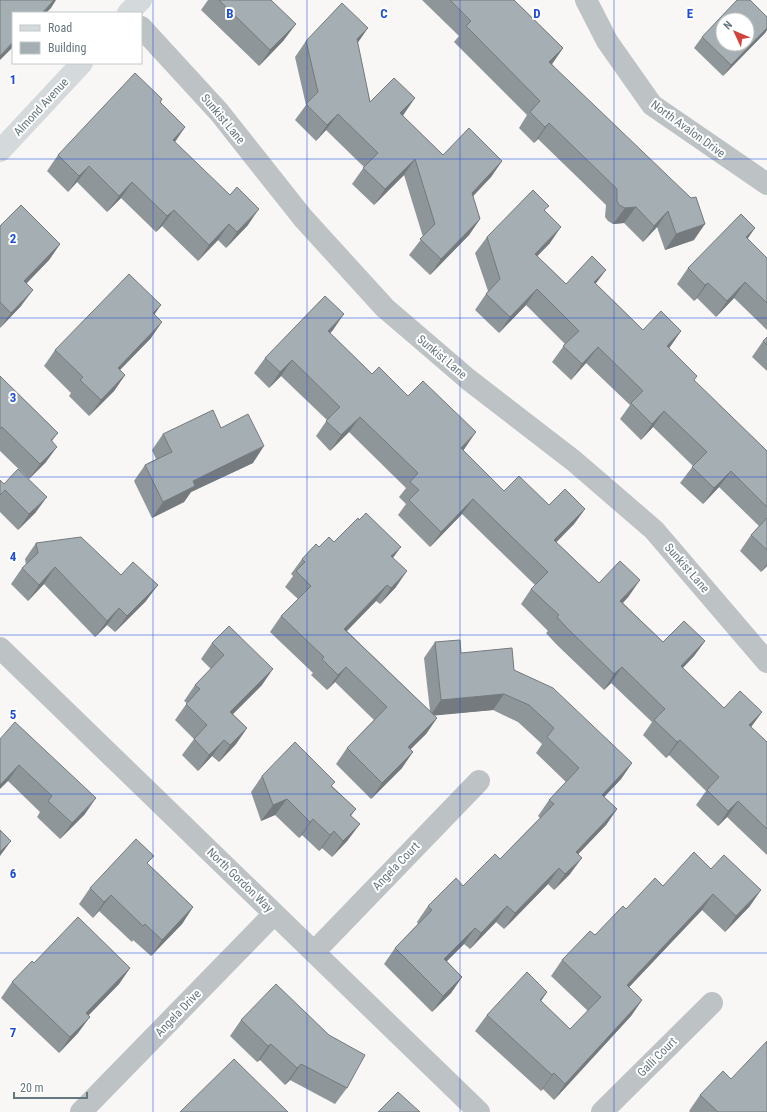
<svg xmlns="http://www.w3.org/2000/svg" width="767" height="1112" viewBox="0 0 767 1112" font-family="'Roboto Condensed',sans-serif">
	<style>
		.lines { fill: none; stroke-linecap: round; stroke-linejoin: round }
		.street { stroke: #bdc2c4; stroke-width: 22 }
		.secondary { stroke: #d4d9db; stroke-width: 22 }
		.wall { fill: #8e9699 }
		.shaded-wall { fill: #747a7d }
		.building { fill: #a5aeb2; stroke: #747a7d; fill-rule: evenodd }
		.grid { fill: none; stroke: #1d4ed8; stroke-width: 1; stroke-opacity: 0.55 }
		.labels { text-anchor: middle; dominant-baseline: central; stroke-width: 4; stroke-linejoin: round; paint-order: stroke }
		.street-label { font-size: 12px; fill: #66777d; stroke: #fff }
		.grid-label { font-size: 13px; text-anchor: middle; font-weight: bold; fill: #1d4ed8; stroke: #fff; stroke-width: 4; stroke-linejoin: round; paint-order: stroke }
	</style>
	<rect width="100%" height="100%" fill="#f8f7f5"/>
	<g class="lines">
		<!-- street -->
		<path class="street" d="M586 0 607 41 652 105 767 184
			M141 27 219 112 303 218 385 308 469 380 574 461 654 530 767 662
			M0 648 479 1112
			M314 952 479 781
			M81 1112 274 914
			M602 1112 712 1003"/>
		<!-- secondary -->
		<path class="secondary" d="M128 13 141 0
			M0 151 82 63"/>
	</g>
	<!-- wall -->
	<path class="wall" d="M208 0H271L284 40 259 66 201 10Z
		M422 0H514L563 48 552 64 694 240 665 250 657 227 643 242 624 223 613 224 608 221 605 217 606 205 538 139 534 143 519 128 527 115 454 42 459 36Z
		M767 28V30L765 33 723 76 694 48 702 37Z
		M306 41 357 43 370 102 404 114 403 116 443 155 502 161 491 177 473 196 480 219 469 235 430 275 409 255 423 237 404 175 374 205 352 184 364 167 326 130 316 141 295 120 306 105 295 57Z
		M162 99 160 103 185 127 175 142 248 225 226 248 218 240 198 261 162 226 156 232 121 198 107 212 77 182 68 192 47 171 58 155Z
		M545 211 550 243 537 256 566 284H596L643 330 681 331 669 348 694 381 767 451V566L761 572 740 551 751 535 759 526 719 487 703 504 680 483 693 466 653 427 641 440 620 419 630 405 586 363 571 380 552 362 565 344 526 305 499 333 475 310 488 291 475 253 487 237Z
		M0 226 60 244 49 260 26 284 21 306 0 328Z
		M747 239 767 258V330L734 298 716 317 697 298 694 301 677 284 688 268Z
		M154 315 151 338 120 370 125 375 114 391 89 416 69 396 71 393 44 366 55 350Z
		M333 330 330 333 372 374 408 396 465 448 463 451 504 491 549 505 585 509 574 524 556 542 599 583 629 596 623 603 663 642 705 641 694 656 683 668 724 708 762 712 751 727 767 742V855L727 817 718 826 696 805 706 791 669 755 666 758 643 735 652 722 611 683 604 690 556 644 546 633 548 631 521 604 531 589 535 585 462 514 430 547 398 515 406 504 399 497 406 488 349 432 330 451 316 436 327 420 281 376 269 388 254 373 265 358Z
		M767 337V371L752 357 763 341Z
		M0 376 58 433 52 441 46 462 29 479 0 451Z
		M221 428 253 463 191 492 184 502 152 518 134 481 145 465 156 459 152 450 163 434Z
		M0 480 36 512 18 530 0 512Z
		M334 542 393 558 396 587 380 604 376 601 347 631 430 711 424 658 435 642 461 653 514 670 632 763 621 779 604 797 617 809 606 825 578 854 570 874 554 890 548 884 504 929 496 922 470 949 464 944 447 961 462 977 451 993 432 1012 384 964 395 948 418 924 417 922 428 906 463 886 500 859 540 818 538 816 549 800 566 782 536 753 542 744 518 722 493 710 434 715 437 718 426 734 410 749 402 768 371 799 336 764 347 748 374 720 335 682 327 690 311 675 313 673 270 632 281 616 298 599 285 587 293 576 291 574 302 559 319 547Z
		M36 543 146 601 115 632 107 625 95 637 44 584 28 601 11 584 22 568 26 565 25 559Z
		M212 643 262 685 233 714 247 728 236 744 219 762 212 756 198 771 182 755 194 739 175 720 187 703 184 701 195 685 211 669 201 659Z
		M0 739 85 814 60 839 37 817 40 812 8 781Z
		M262 776 332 786 356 809 351 816 348 840 332 857 322 848 319 851 302 835 299 838 275 815 261 821 251 792Z
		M148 864 193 907 182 924 151 956 133 940 132 942 99 911 93 918 79 904 90 888Z
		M711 869 750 906 725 932 702 910 629 987 642 1000 631 1016 554 1100 543 1089 541 1091 475 1031 487 1015 547 992 541 1001 570 1029 588 1011 551 976 562 960 595 935 626 909 663 886Z
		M34 963 130 968 119 984 88 1016 78 1033 59 1053 1 998 12 982Z
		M241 1020 347 1088 335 1104 290 1080 285 1085 260 1060 257 1062 230 1036Z
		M731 1079 767 1112H690L689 1111 700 1095Z"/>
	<!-- shaded-wall -->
	<path class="shaded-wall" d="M54 0H56L51 8 46 13H42Z
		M296 24 284 40 259 66 270 50Z
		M368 28 357 44V39Z
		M767 28V30L765 33 723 76 731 65Z
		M13 42V47L0 60V56Z
		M563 48 552 64 549 62Z
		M415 98 404 114 389 129 400 113Z
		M338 114 326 130 316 141 327 125Z
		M549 123 538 139 534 143 545 127Z
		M185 127 174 143 173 140Z
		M415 159 404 175 374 205 385 189Z
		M502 161 491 177 461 209 472 193Z
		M89 166 77 182 68 192 79 176Z
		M132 182 121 198 107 212 119 196Z
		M636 207 624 223 613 224 625 208Z
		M259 209 248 225 226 248 237 232Z
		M174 210 162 226 156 232 167 216Z
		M668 211 657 227 643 242 654 226Z
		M480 219 469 235 430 275 441 259Z
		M229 224 218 240 198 261 209 245Z
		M705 224 694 240 665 250 676 234Z
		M561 227 550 243 524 270 535 254Z
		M755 228 744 244 746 237Z
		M60 244 49 260 13 297 24 281Z
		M606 270 594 286V282Z
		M745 282 734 298 716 317 727 301Z
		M708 283 697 298 694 301 705 285Z
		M537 289 526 305 499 333 510 317Z
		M33 290 21 306 0 328 11 313Z
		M161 305 150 321 153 313Z
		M344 314 333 330 317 347 328 331Z
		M162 322 151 338 106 384 118 368Z
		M681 331 670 347 655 362 667 346Z
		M598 347 586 363 571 380 582 364Z
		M292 360 281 376 269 388 280 372Z
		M125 375 114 391 89 416 101 400Z
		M664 411 653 427 641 440 652 424Z
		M360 417 349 432 330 451 341 435Z
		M476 432 465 448 450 464 461 448Z
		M264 446 253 463 191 492 184 502 152 518 163 502 193 481Z
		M57 447 46 462 29 479 40 464Z
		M731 471 719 487 703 504 714 488Z
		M47 497 36 512 18 530 29 514Z
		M473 499 462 514 430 547 441 532Z
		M585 509 574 524 543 556 554 540Z
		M401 547 390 562 391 556Z
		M767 564V566L761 572Z
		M55 567 44 584 28 601 39 585Z
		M407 571 396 587 380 604 391 588Z
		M640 580 629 596 610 616 620 601Z
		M158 585 146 601 115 632 127 616Z
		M387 585 376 601 333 645 344 629Z
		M119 608 107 625 95 637 107 621Z
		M705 641 694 656 670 681 681 666Z
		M346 667 335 682 327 690 338 675Z
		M622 667 611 683 604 690 614 674Z
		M273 669 262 685 219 728 230 712Z
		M504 694 493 710 430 716 441 700Z
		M762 712 751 727 749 725Z
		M437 718 426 734 397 763 408 747Z
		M247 728 236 744 219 762 230 745Z
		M224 740 212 756 198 771 209 755Z
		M680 740 669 755 666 758 677 742Z
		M413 752 402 768 371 799 382 783Z
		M632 763 621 779 591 811 602 795Z
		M19 765 8 781 0 789V785Z
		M96 798 85 814 60 839 72 823Z
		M287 799 275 815 261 821 273 805Z
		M738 801 727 817 718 826 728 811Z
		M617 809 606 825 565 868 576 852Z
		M313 819 302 835 299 838 310 822Z
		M360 824 348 840 332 857 343 841Z
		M334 831 322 848 319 851 330 835Z
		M11 841 0 856V852Z
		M582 858 570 874 554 890 565 874Z
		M559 868 548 884 504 929 515 913Z
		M761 890 750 906 725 932 736 916Z
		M713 894 702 910 616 1001 627 985Z
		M111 895 99 911 93 918 104 902Z
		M507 906 496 922 470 949 481 933Z
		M193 907 182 924 151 956 162 940Z
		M475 928 464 944 433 975 444 959Z
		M130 968 119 984 75 1029 86 1013Z
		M462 977 451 993 432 1012 443 996Z
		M547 992 536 1008 540 1000Z
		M642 1000 631 1016 554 1100 565 1084Z
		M90 1017 78 1033 59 1053 70 1037Z
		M271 1044 260 1060 257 1062 268 1046Z
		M301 1064 290 1080 285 1085 297 1068Z
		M554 1073 543 1089 541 1091 552 1075Z"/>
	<!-- building -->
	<path class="building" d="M0 0H54L42 13H13V42L0 56Z
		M219 0H271L296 24 270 50Z
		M450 0H514L563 48 549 62 691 198 696 197 705 224 676 234 668 211 654 226 636 207 625 208 619 205 617 201V189L549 123 545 127 530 112 540 101 466 26 471 21Z
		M737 0H750L767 17V28L731 65 702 37ZM723 20H747V44H723Z
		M342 3 368 28 357 39 370 102 394 78 415 98 400 113 443 155 469 128 502 161 472 193 480 219 441 259 420 239 435 224 415 159 385 189 363 168 378 153 338 114 327 125 306 104 318 92 306 41Z
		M135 73 162 99 160 102 185 127 173 140 230 195 237 187 259 209 237 232 229 224 209 245 174 210 167 216 132 182 119 196 89 166 79 176 58 155Z
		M533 190 549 206 544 210 561 227 535 254 566 284 592 256 606 270 594 282 643 330 661 311 681 331 667 346 697 376 694 380 767 451V507L731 471 714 488 692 467 707 452 664 411 652 424 631 403 643 391 598 347 582 364 563 346 579 331 537 289 510 317 486 294 500 279 487 237Z
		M21 205 60 244 24 281 33 290 11 313 0 302V226Z
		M741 214 755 228 746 237 767 258V303L745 282 727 301 708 283 705 285 688 268Z
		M129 274 161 305 153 313 162 322 118 368 125 375 101 400 80 380 83 377 55 350Z
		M325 296 344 314 328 331 372 374 379 367 408 396 423 381 476 432 461 448 504 491 519 476 549 505 565 489 585 509 554 540 599 583 620 561 640 580 620 601 663 642 684 621 705 641 681 666 724 708 740 691 762 712 749 725 767 742V829L738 801 728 811 707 790 719 777 680 740 677 742 654 720 665 709 622 667 614 674 567 628 557 617 559 615 531 589 548 572 473 499 441 532 409 500 419 490 410 482 418 473 360 417 341 435 326 421 340 407 292 360 280 372 265 358Z
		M767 337V345L763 341Z
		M0 376 58 433 51 440 57 447 40 464 2 427 0 429Z
		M213 410 221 428 248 414 264 446 193 481 195 486 163 502 145 465 172 452 163 434Z
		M18 469 47 497 29 514 5 490 0 495V480L4 484Z
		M366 513 401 547 391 556 407 571 391 588 387 585 344 629 437 718 408 747 413 752 382 783 347 748 387 707 346 667 338 675 322 659 324 657 281 616 311 586 296 571 305 562 302 559 316 544 319 547 329 537 334 542 358 518 359 520Z
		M767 518V550L751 535Z
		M81 537 121 575 133 562 158 585 127 616 119 608 107 621 55 567 39 585 22 568 38 553 36 543Z
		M229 626 273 669 230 712 247 728 230 745 224 740 209 755 194 739 207 725 186 704 200 689 195 685 224 655 212 643Z
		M460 640 461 653 512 648 514 670 553 688 632 763 602 795 617 809 576 852 582 858 565 874 559 868 515 913 507 906 481 933 475 928 444 959 462 977 443 996 395 948 432 910 428 906 456 878 463 886 495 854 500 859 554 804 549 800 579 768 547 737 554 728 529 705 504 694 441 700 435 642Z
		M15 722 96 798 72 823 48 801 52 796 19 765 0 785V739Z
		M295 742 335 782 331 786 356 809 350 815 360 824 343 841 334 831 330 835 313 819 310 822 287 799 273 805 262 776Z
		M0 830 11 841 0 852Z
		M136 839 154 856 147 863 193 907 162 940 145 924 143 926 111 895 104 902 90 888Z
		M694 852 711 869 724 855 761 890 736 916 713 894 627 985 642 1000 565 1084 554 1073 552 1075 487 1015 527 972 547 992 540 1000 570 1029 601 997 562 960 590 931 595 935 623 906 626 909 655 878 663 886Z
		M78 917 130 968 86 1013 90 1017 70 1037 12 982 32 961 34 963Z
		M276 984 329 1035 365 1055 347 1088 301 1064 297 1068 271 1044 268 1046 241 1020Z
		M767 1041V1112H718L700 1095 723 1071 731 1079Z
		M234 1059 288 1112H180Z
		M398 1092 420 1112H378Z"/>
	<!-- grid -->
	<path class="grid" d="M153 0V1112M307 0V1112M460 0V1112M614 0V1112M0 159H767M0 318H767M0 477H767M0 635H767M0 794H767M0 953H767"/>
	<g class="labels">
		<!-- street labels -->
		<g class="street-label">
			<text transform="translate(41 107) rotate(-47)">Almond Avenue</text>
			<text transform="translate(223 119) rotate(50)">Sunkist Lane</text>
			<text transform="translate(688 129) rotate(36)">North Avalon Drive</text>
			<text transform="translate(442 357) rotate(40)">Sunkist Lane</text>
			<text transform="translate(687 568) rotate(49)">Sunkist Lane</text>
			<text transform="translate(396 866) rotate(-46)">Angela Court</text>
			<text transform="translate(240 880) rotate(44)">North Gordon Way</text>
			<text transform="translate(178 1013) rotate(-46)">Angela Drive</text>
			<text transform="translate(657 1057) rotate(-45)">Galli Court</text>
		</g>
	</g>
	<g class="grid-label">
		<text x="230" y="18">B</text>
		<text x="384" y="18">C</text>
		<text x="537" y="18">D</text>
		<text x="690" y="18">E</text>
		<text x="13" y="84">1</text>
		<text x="13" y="243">2</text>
		<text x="13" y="402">3</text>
		<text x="13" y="561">4</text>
		<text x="13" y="719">5</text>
		<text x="13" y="878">6</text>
		<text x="13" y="1037">7</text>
	</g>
	<!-- legend -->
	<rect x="12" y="12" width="130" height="52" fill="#ffffff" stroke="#c2c9cb"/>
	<rect x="20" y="25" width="20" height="6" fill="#d4d9db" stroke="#c2c9cb"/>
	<text x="48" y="32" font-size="12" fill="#66777d">Road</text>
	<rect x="20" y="42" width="20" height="12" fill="#a5aeb2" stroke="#c2c9cb"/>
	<text x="48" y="52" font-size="12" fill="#66777d">Building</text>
	<!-- north arrow -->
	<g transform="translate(735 32) rotate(314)"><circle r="19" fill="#ffffff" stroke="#c2c9cb"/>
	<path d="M0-3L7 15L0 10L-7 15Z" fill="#d1443c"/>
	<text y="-6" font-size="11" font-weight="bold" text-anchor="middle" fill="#66777d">N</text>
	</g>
	<!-- scale -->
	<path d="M14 1092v6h73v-6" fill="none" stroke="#66777d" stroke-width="2"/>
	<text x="20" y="1092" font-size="12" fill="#66777d" stroke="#ffffff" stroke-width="3" paint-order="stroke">20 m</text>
</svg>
